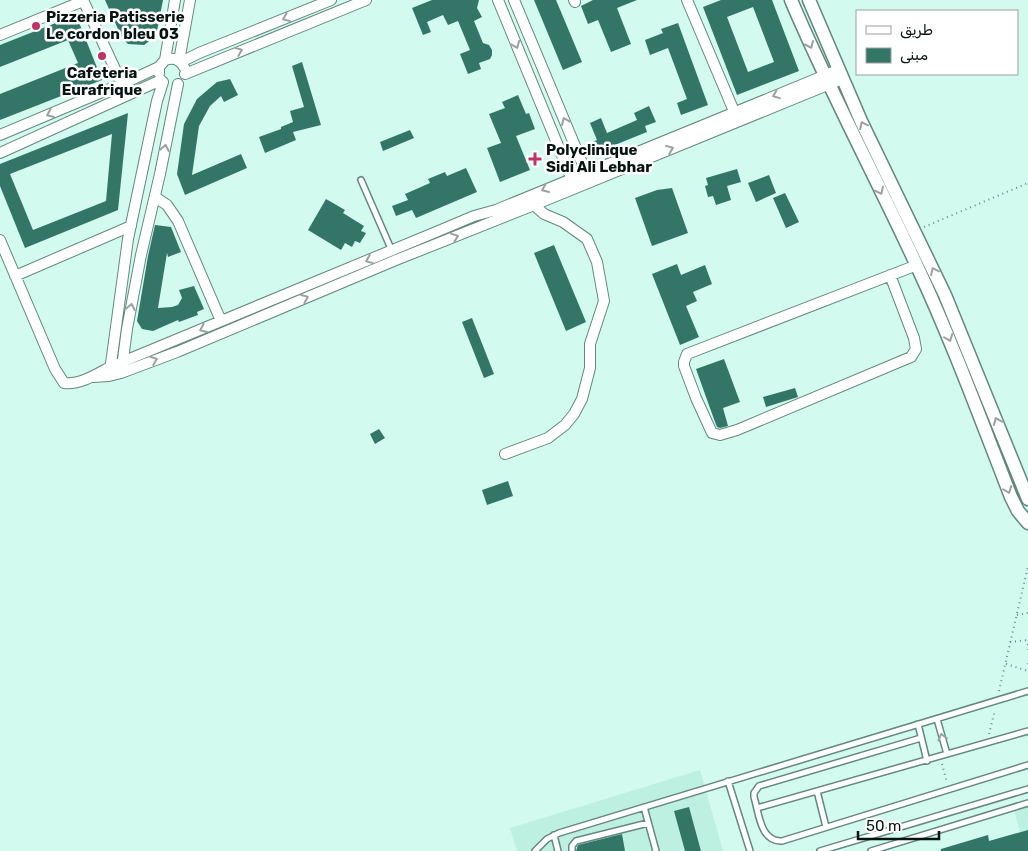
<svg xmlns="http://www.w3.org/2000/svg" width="1028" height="851" viewBox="0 0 1028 851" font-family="Rubik,Cairo,sans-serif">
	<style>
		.built { fill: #bef0e2 }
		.building { fill: #337668; fill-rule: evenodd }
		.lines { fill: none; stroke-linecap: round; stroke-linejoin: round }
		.service-casing { stroke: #63887f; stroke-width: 8 }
		.minor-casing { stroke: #63887f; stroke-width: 12 }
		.tertiary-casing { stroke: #63887f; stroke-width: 15 }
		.path { stroke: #708c84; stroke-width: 2; stroke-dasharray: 1 4; stroke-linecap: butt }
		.service { stroke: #fff; stroke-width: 5 }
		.minor { stroke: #fff; stroke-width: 10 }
		.tertiary { stroke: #fff; stroke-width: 12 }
		.oneway { stroke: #9ba1a0 }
		.poi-dot { fill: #be3266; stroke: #fff; stroke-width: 2 }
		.labels { text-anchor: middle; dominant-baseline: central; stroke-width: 5; stroke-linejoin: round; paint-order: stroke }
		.poi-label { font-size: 15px; font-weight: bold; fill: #061411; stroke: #fff; text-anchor: start }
	</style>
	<rect width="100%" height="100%" fill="#d2faef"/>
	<!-- built -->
	<path class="built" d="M700 770 723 851H517L510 828Z
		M1028 806V851H936L988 835 990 841 1020 832 1014 810Z"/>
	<!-- building -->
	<path class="building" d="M105 0H163L156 36 144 45 128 44 122 38Z
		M432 0H479L477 8 482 17 474 21 483 43 489 45 492 50V55L490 59 479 63 481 69 468 74 460 54 470 50 458 21 448 25 443 15 427 22 431 32 423 35 412 8Z
		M534 0H556L582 62 563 70Z
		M593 0H637L617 8 631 44 611 52 598 20 588 24 581 6Z
		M721 0H772L799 71 737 95 703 7ZM753 7 774 62 748 72 727 17Z
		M76 15 102 80 0 120V94L78 63 68 40 0 67V45Z
		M678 23 708 105 681 115 677 103 687 99 668 48 650 55 645 40 663 33 661 29Z
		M302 62 321 125 293 132 296 140 265 153 259 137 281 129V127L293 122 290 111 304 107 292 66Z
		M230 79 238 95 224 102 221 96 210 106 199 126 192 175 241 154 247 168 185 195 177 174 184 124 197 99 217 82Z
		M518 95 526 114 529 113 535 129 516 136 530 170 500 182 487 148 501 143 489 114 505 108 502 102Z
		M649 106 656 122 645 126 647 132 595 153 590 143 597 140 590 123 601 118 607 133 637 120 634 113Z
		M128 113 118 210 25 248 0 186V164ZM112 134 106 201 33 230 10 174Z
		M410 130 414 138 383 151 380 142Z
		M466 168 477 192 416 218 412 210 396 216 392 206 408 200 405 194 430 183 428 179 445 172 447 176Z
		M737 169 741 182 727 186 731 200 716 205 713 196 708 197 705 186 708 185 706 178Z
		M769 175 776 193 756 202 748 183Z
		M672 188 688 233 652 246 635 198 657 190Z
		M785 193 799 222 786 228 773 198Z
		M326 199 345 210 343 213 364 226 361 231 366 233 360 243 355 241 352 247 345 243 341 250 308 230Z
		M155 225 171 227 181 252 168 257 167 253 158 308 172 307 178 305 182 298 179 290 194 286 204 309 197 312 198 315 179 322 178 320 153 331 142 329 137 321 148 256Z
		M554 245 586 322 566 331 534 253Z
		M677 264 681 275 705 265 712 284 693 292 697 301 686 306 699 337 680 345 652 274Z
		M472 318 494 374 484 378 462 322Z
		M724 359 740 402 723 408 728 426 720 428 717 427 715 422 696 369Z
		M795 388 798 397 766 407 763 397Z
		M379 429 385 438 375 444 370 434Z
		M508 481 513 496 487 505 482 490Z
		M689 807 701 851H685L674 811Z
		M1028 830V851H941V849L988 835 989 841Z
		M622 834 625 851H576L578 845Z"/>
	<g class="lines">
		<!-- service casing -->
		<g class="service-casing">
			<path id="service" d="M361 180 392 251
				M937 719 947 754
				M918 724 927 761
				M921 738 759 786 754 793V797C759 813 760 842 782 841L1028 765
				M728 781 750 851
				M817 791 826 827
				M644 807 656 851
				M757 808 1028 731
				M554 835 558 851
				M535 851 547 839 559 833 1028 691
				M572 851V846L576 841 648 823
				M820 851 1028 789
				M871 851 1028 803"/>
		</g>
		<!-- minor casing -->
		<g class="minor-casing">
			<path id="minor" d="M83 0 122 84
				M498 0 573 182
				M514 0 588 177
				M574 0 575 2
				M687 0 736 116
				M0 35 83 1
				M165 60C173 57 180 59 184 67
				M179 61 190 0
				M181 62 199 53 331 0
				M159 73V67L165 60 175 0
				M185 74 366 0
				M0 135 131 80 159 67
				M0 153 161 80
				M155 197 167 205 178 221 221 321
				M0 240 55 369 64 383C80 385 97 374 110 367L436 232 474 216 496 210 838 70
				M890 275 914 338 916 349 911 357 737 430 720 435 712 433 696 398 684 366V362L687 354 917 265
				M15 276 131 226
				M122 367 127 329 141 255 160 174 178 84
				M110 371 128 239 157 101 163 82
				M93 377 109 376 121 373 177 352 396 260 534 205 842 79
				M505 454 548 438 565 425 574 414 582 399 590 368V344L604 301 597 262 587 239 563 222 544 214 534 205"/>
		</g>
		<!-- tertiary casing -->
		<g class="tertiary-casing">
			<path id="tertiary" d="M791 0C829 90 876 177 917 266 952 341 981 420 1011 497L1018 511 1028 523
				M809 0 861 121 945 295 1028 499"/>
		</g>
		<!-- path -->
		<path class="path" d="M924 227 1028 183
			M1017 615 1028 613
			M1010 642 1028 640
			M1028 644V653
			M1028 663V667
			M1006 664 1028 671
			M999 691 1028 566
			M989 734 995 710
			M942 764 947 783"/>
		<!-- service -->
		<use href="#service" class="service"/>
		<!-- minor -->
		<use href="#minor" class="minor"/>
		<!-- tertiary -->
		<use href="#tertiary" class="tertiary"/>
	</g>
	<!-- one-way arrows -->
	<defs><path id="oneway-chevron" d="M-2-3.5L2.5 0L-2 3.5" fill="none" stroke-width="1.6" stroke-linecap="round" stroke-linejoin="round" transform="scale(1.25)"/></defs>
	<g class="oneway">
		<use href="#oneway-chevron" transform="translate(286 18) rotate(158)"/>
		<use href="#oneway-chevron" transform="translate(516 45) rotate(68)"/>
		<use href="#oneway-chevron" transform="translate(810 45) rotate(66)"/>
		<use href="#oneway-chevron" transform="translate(239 51) rotate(-22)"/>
		<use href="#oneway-chevron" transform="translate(776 95) rotate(158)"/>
		<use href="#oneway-chevron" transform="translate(50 114) rotate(157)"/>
		<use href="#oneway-chevron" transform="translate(565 121) rotate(-113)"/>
		<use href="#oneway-chevron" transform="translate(863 125) rotate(-116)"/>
		<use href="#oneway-chevron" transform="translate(165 148) rotate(-79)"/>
		<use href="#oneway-chevron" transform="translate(670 149) rotate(-22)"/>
		<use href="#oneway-chevron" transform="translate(545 189) rotate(157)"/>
		<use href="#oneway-chevron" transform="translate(880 191) rotate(64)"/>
		<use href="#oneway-chevron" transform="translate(455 237) rotate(-21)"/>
		<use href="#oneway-chevron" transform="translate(369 260) rotate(158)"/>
		<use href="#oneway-chevron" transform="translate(934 271) rotate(-115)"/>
		<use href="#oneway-chevron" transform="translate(305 298) rotate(-23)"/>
		<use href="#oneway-chevron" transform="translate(131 307) rotate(-79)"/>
		<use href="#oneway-chevron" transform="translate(203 329) rotate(157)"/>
		<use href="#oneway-chevron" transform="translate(949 338) rotate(69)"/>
		<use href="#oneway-chevron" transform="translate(154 360) rotate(-21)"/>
		<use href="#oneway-chevron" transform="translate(997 421) rotate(-112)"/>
		<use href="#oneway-chevron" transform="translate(1008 490) rotate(69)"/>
		<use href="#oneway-chevron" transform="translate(942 737) rotate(-105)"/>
	</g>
	<!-- markers -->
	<g class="poi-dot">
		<circle cx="36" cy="26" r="5"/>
		<circle cx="102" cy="56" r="5"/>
		<path d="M532.5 151.5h5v5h5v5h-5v5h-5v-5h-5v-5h5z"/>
	</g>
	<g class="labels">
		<!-- poi labels -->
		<g class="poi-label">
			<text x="46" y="17">Pizzeria Patisserie<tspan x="46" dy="17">Le cordon bleu 03</tspan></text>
			<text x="102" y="73" text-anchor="middle">Cafeteria<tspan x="102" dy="17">Eurafrique</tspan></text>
			<text x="546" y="150">Polyclinique<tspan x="546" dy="17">Sidi Ali Lebhar</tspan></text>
		</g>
	</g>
	<!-- legend -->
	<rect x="856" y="10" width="162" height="65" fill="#ffffff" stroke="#9ba1a0"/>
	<rect x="866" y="26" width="25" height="8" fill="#ffffff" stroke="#9ba1a0"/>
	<text x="900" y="35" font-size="15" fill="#061411">طريق</text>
	<rect x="866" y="48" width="25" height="15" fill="#337668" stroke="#9ba1a0"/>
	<text x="900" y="60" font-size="15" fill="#061411">مبنى</text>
	<!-- scale -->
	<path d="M858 831v8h81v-8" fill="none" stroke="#061411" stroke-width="2.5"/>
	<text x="866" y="831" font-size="15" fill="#061411" stroke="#ffffff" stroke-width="4" paint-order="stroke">50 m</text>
</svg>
